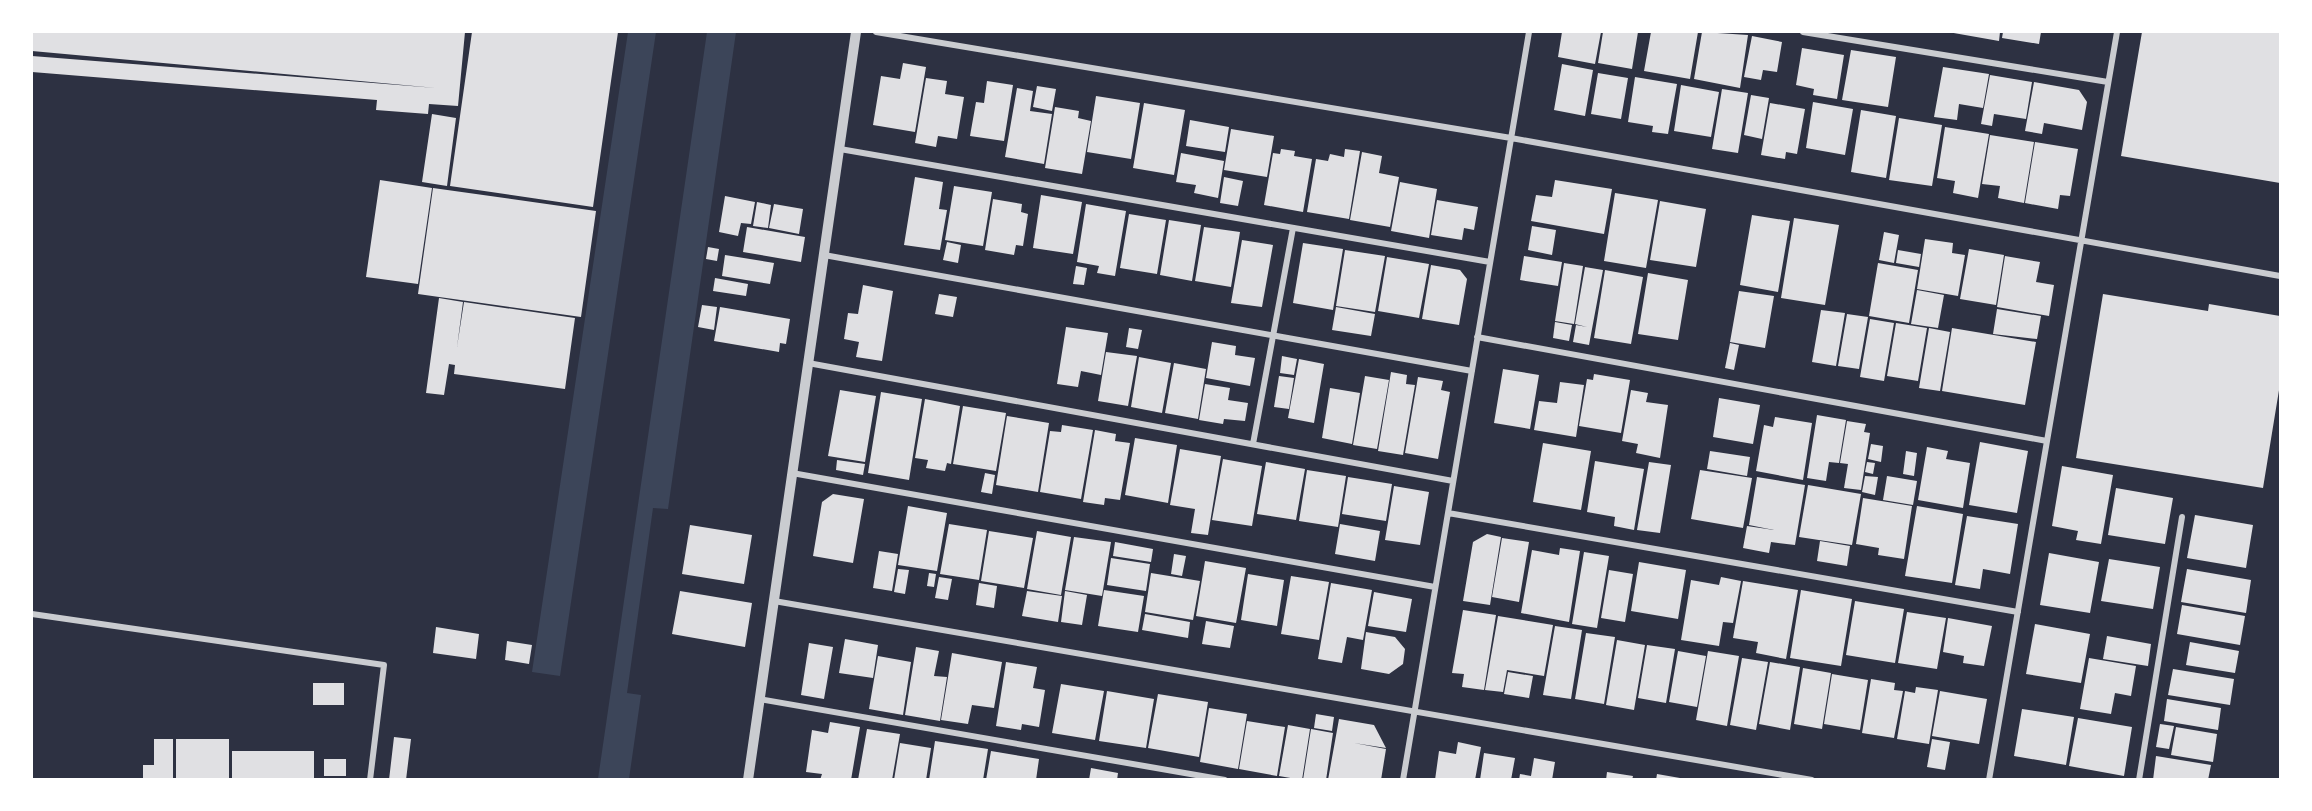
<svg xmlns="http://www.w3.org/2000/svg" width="2312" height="811" viewBox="0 0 2312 811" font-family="Mulish,sans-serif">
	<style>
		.green { fill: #3c4559 }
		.building { fill: #e0e0e3 }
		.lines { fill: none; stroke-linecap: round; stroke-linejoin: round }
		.minor { stroke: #caccd0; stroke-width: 6 }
		.tertiary { stroke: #caccd0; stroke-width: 10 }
	</style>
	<rect width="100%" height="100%" fill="#2d3142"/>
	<!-- green -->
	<path class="green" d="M628 32H656L560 676 532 672Z
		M707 32H736L668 509 653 508 627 693 641 695 629 779H598Z"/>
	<!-- building -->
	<path class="building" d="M32 32H465L458 106 429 104 428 114 376 110 377 100 32 72V56L436 88 32 51Z
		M472 32H618L593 207 450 186Z
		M1562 32H1601L1595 64 1558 57Z
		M1603 32H1638L1632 69 1598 63Z
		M1651 32H1698L1690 79 1644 71Z
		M1702 32 1748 35 1740 88 1694 79Z
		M1948 32H2000L1999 41Z
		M2003 32H2041L2039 44 2002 38Z
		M2142 32H2280V183L2121 156Z
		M1752 36 1782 42 1777 72 1763 70 1761 80 1744 77Z
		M1802 48 1844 55 1837 99 1813 95 1814 89 1796 85Z
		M1851 50 1896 57 1888 107 1842 100Z
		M903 63 926 67 915 132 873 125 881 76 900 79Z
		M1562 64 1593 70 1585 116 1554 110Z
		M1943 67 1989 74 1983 108 1959 104 1957 120 1934 117Z
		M1598 73 1628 78 1621 119 1591 114Z
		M1990 75 2032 82 2026 119 1994 114 1992 126 1981 124Z
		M1635 77 1677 84 1668 134 1652 132 1653 126 1628 122Z
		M926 78 947 81 945 94 964 97 957 139 938 136 936 147 915 143Z
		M987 81 1013 85 1004 141 970 136 976 102 984 103Z
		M2034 82 2079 90 2087 102 2082 130 2044 123 2042 134 2025 131Z
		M1681 85 1719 92 1711 137 1674 131Z
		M1037 86 1056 89 1052 111 1033 107Z
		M1017 88 1033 91 1030 111 1052 114 1044 164 1005 157Z
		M1722 89 1748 93 1738 153 1712 149Z
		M1751 95 1769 98 1762 139 1744 135Z
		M1096 96 1140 103 1131 159 1087 152Z
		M1813 102 1853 109 1845 155 1806 148Z
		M1144 103 1185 110 1174 175 1133 168Z
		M1770 103 1805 109 1797 154 1786 152 1785 159 1761 155Z
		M1055 107 1079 111 1078 118 1091 121 1082 174 1045 168Z
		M1861 110 1896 116 1886 178 1851 172Z
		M432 114 456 118 447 186 422 182Z
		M1899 118 1942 125 1932 186 1889 180Z
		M1190 120 1229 127 1225 152 1186 146Z
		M1945 127 1989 134 1978 198 1953 193 1955 181 1937 178Z
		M1231 129 1274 136 1267 177 1224 170Z
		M1990 135 2034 142 2024 203 1998 198 2000 186 1982 184Z
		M2035 142 2078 149 2070 196 2060 195 2058 209 2025 203Z
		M1281 149 1295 151 1294 156 1312 159 1303 212 1264 205 1273 153 1280 154Z
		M1345 149 1360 151 1349 219 1307 212 1316 159 1328 161 1330 154 1344 157Z
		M1362 152 1382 156 1379 173 1399 177 1390 227 1350 220Z
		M1181 153 1224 161 1218 198 1194 193 1196 185 1176 182Z
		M915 177 943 182 939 209 947 210 940 250 904 245Z
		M1224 177 1243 181 1238 206 1220 203Z
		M380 180 432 188 418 284 366 277Z
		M1555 180 1612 189 1604 234 1531 221 1536 195 1552 197Z
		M1400 182 1437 189 1429 238 1391 231Z
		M954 186 992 192 983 246 945 240Z
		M433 188 596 211 581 317 418 294Z
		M1615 193 1658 200 1646 268 1604 261Z
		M1041 195 1082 202 1073 254 1033 248Z
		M725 196 755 202 751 224 741 223 738 236 719 232Z
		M993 199 1022 204 1021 212 1028 214 1023 246 1016 245 1014 255 985 250Z
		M1437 200 1478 207 1474 230 1464 228 1462 240 1431 235Z
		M1660 201 1706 209 1696 267 1650 260Z
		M757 202 771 205 768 228 753 226Z
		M774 204 803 209 799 234 769 228Z
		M1086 204 1126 211 1115 276 1097 273 1099 266 1077 262Z
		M1129 214 1166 220 1157 274 1120 268Z
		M1752 215 1790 221 1778 292 1740 285Z
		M1794 218 1839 225 1825 305 1781 298Z
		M1169 220 1201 225 1192 281 1160 275Z
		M1532 226 1556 230 1552 255 1528 250Z
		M747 227 805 237 801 262 743 252Z
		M1204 227 1240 232 1231 287 1195 281Z
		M1884 232 1899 235 1894 263 1879 260Z
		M1925 239 1953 243 1952 253 1965 255 1958 296 1917 289Z
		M1242 240 1273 245 1262 307 1231 303Z
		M947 242 961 245 958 263 943 260Z
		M1303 243 1343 249 1333 310 1293 303Z
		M708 247 719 249 717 261 706 259Z
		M1969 249 2004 255 1996 305 1960 299Z
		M1345 250 1385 256 1375 312 1336 306Z
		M1898 250 1921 254 1919 267 1896 263Z
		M725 255 774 263 770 284 722 276Z
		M1524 256 1562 262 1558 286 1520 280Z
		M2005 256 2040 262 2036 282 2054 285 2049 316 1997 307Z
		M1387 257 1429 264 1419 318 1378 311Z
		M1564 263 1583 266 1574 324 1555 321Z
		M1878 263 1918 270 1909 323 1869 316Z
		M1431 265 1460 270 1467 279 1459 325 1422 319Z
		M1076 266 1087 268 1084 285 1073 284Z
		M1585 267 1603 270 1589 345 1573 342 1576 325 1587 327 1575 324Z
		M1605 270 1643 277 1631 344 1594 338Z
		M1648 273 1688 280 1678 340 1638 334Z
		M715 278 748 284 746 296 713 291Z
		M863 285 893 291 882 361 856 357 859 342 844 339 848 313 858 314Z
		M1917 290 1944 295 1938 328 1911 324Z
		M1739 291 1774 296 1765 348 1730 342Z
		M939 294 957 297 953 317 935 314Z
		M2103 294 2208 311 2209 304 2280 316V384L2263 488 2076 458Z
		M439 298 463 302 457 347 464 302 575 318 565 389 454 374 455 365 449 364 444 395 426 393Z
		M702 305 717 307 714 330 698 327Z
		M720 307 790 319 786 344 780 343 779 352 714 341Z
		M1336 307 1375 314 1371 336 1332 330Z
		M1997 309 2041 316 2037 339 1993 334Z
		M1821 310 1845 313 1836 366 1812 362Z
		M1847 314 1868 317 1859 369 1838 366Z
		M1870 319 1894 323 1884 381 1860 377Z
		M1555 322 1572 325 1569 341 1553 338Z
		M1896 323 1927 328 1918 381 1887 376Z
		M1066 327 1108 333 1101 375 1081 371 1078 387 1057 384Z
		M1129 328 1142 330 1138 349 1126 347Z
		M1929 328 1950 332 1940 391 1919 388Z
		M1952 328 2036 342 2025 405 1942 391Z
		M1212 342 1236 346 1235 355 1255 358 1250 386 1206 378Z
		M1730 343 1739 345 1734 370 1725 368Z
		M1106 352 1137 356 1128 406 1098 401Z
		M1282 356 1297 359 1294 375 1280 373Z
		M1139 357 1171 363 1162 413 1131 407Z
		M1299 359 1324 364 1314 423 1288 418Z
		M1174 363 1206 369 1198 419 1165 413Z
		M1503 369 1539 375 1530 429 1494 423Z
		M1391 372 1407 375 1406 384 1415 385 1403 455 1378 451Z
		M1594 374 1630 380 1621 433 1579 426 1587 379 1593 380Z
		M1279 376 1294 378 1289 409 1274 407Z
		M1365 376 1389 380 1377 449 1353 445Z
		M1418 377 1443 381 1441 390 1450 392 1438 459 1405 453Z
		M1560 382 1584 385 1576 437 1534 430 1539 401 1557 403Z
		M1205 384 1230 388 1228 400 1248 403 1245 421 1224 419 1223 424 1199 420Z
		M1330 388 1360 393 1352 444 1322 438Z
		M840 390 876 396 865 462 828 456Z
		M1631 390 1648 393 1646 402 1668 405 1660 458 1636 453 1638 444 1622 441Z
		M881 392 922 399 909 480 868 473Z
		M1719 398 1760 405 1753 444 1713 437Z
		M925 399 960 406 951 464 947 463 945 471 926 468 928 460 915 458Z
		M963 406 1006 413 996 471 953 464Z
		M1817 415 1846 420 1839 463 1829 462 1826 481 1807 478Z
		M1007 416 1049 423 1038 492 996 485Z
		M1775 417 1812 423 1803 480 1756 471 1764 425 1773 427Z
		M1847 421 1866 424 1864 432 1870 433 1861 490 1844 488 1848 464 1840 463Z
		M1062 425 1093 430 1081 499 1040 492 1050 431 1061 432Z
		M1095 430 1116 434 1115 441 1130 443 1120 500 1105 498 1104 505 1083 502Z
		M1135 438 1177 445 1168 503 1125 495Z
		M1980 442 2028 451 2017 513 1969 505Z
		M1543 443 1591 451 1581 510 1533 502Z
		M1871 444 1883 446 1881 462 1868 459Z
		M1927 447 1948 451 1946 459 1970 463 1963 508 1918 500Z
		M1180 449 1221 456 1208 535 1191 533 1195 509 1170 505Z
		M1710 451 1750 457 1747 476 1707 469Z
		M1906 451 1917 453 1914 476 1903 474Z
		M1223 459 1262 466 1252 526 1212 520Z
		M837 460 865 464 863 475 836 470Z
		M1595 461 1644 469 1634 530 1614 526 1615 517 1587 512Z
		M1266 462 1305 469 1296 520 1257 514Z
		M1649 462 1671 465 1660 533 1637 530Z
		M1867 462 1875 463 1873 474 1865 472Z
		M2062 466 2113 475 2101 544 2076 540 2078 531 2052 526Z
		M1307 470 1346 476 1338 527 1299 521Z
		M1700 470 1752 478 1743 528 1691 519Z
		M985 473 995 475 992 494 981 492Z
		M1865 476 1878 477 1875 495 1862 492Z
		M1887 476 1917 481 1913 505 1883 500Z
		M1348 477 1392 484 1386 521 1342 514Z
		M1757 477 1805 485 1795 545 1771 542 1769 553 1743 548 1747 526 1774 530 1749 525Z
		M1808 485 1861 494 1852 545 1799 537Z
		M1394 486 1429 492 1420 545 1385 540Z
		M2116 488 2173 498 2165 544 2108 535Z
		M833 494 864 499 853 563 813 556 822 502Z
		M1863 498 1912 506 1904 559 1878 555 1879 548 1856 544Z
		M908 506 947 513 937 571 898 565Z
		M1917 506 1963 514 1952 583 1905 576Z
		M2195 515 2253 525 2246 568 2187 558Z
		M1967 516 2018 524 2010 574 1983 569 1980 589 1955 585Z
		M949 524 987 530 979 580 940 574Z
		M1340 524 1380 531 1375 561 1335 554Z
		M690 525 752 535 744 584 682 574Z
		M989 531 1033 538 1024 588 981 581Z
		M1037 531 1071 537 1061 595 1027 589Z
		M1487 534 1501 537 1490 605 1463 601 1473 542Z
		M1074 537 1111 542 1102 596 1065 590Z
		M1502 538 1529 542 1519 602 1492 597Z
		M1820 541 1850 546 1847 566 1817 561Z
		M1115 542 1153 549 1151 562 1113 556Z
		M1560 548 1580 551 1569 622 1521 613 1532 550 1559 555Z
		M879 551 898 554 892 591 873 588Z
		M1584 552 1609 556 1597 628 1572 624Z
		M2049 553 2099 562 2090 613 2040 605Z
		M1174 554 1186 556 1182 576 1171 574Z
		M1111 558 1150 564 1146 591 1107 585Z
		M2109 559 2160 567 2153 609 2101 601Z
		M1205 561 1246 568 1236 623 1196 616Z
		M1639 562 1686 570 1678 619 1631 611Z
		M898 569 909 570 905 594 894 592Z
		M2187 569 2251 580 2246 613 2181 602Z
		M1609 570 1633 574 1625 622 1601 618Z
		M929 573 936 574 934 587 927 586Z
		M1151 573 1200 581 1193 620 1145 612Z
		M1248 574 1284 580 1277 626 1241 620Z
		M1291 576 1329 582 1319 640 1281 634Z
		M939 577 952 579 948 600 935 598Z
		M1721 577 1741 581 1733 623 1723 622 1719 646 1681 640 1691 580 1719 585Z
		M1743 581 1798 590 1786 659 1756 653 1758 642 1733 638Z
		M979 583 997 586 994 608 976 605Z
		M1331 583 1372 590 1363 640 1347 637 1342 663 1318 659Z
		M1104 590 1144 596 1138 632 1098 626Z
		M1801 590 1852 599 1841 666 1790 658Z
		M680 591 752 603 745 647 672 634Z
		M1027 591 1062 596 1058 622 1022 616Z
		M1065 591 1087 595 1082 625 1061 622Z
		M1374 592 1412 599 1406 632 1368 626Z
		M1855 601 1904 609 1895 663 1846 655Z
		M2182 605 2245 616 2240 645 2177 634Z
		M1463 610 1496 615 1484 690 1462 687 1464 674 1452 673Z
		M1907 612 1946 618 1937 669 1898 663Z
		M1145 614 1190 622 1188 638 1142 630Z
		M1498 616 1553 625 1544 676 1507 670 1503 692 1485 690Z
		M1948 618 1992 626 1984 666 1963 663 1964 656 1943 652Z
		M1206 621 1234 626 1230 648 1202 644Z
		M2035 624 2090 634 2081 683 2026 674Z
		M1555 626 1582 630 1571 699 1543 695Z
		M436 627 479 634 476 659 433 653Z
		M1366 632 1395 637 1405 649 1403 664 1389 674 1361 669Z
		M1586 633 1615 637 1604 704 1575 699Z
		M2107 636 2151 644 2148 666 2103 659Z
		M845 639 878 645 873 678 839 673Z
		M1617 640 1645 645 1634 710 1606 705Z
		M507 641 532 645 529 664 505 660Z
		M2190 642 2239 651 2235 673 2186 665Z
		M809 643 833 647 824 699 801 695Z
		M1647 645 1675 649 1666 703 1638 698Z
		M916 647 939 651 934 676 947 677 940 721 905 715Z
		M1678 651 1706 656 1697 707 1669 702Z
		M1708 651 1739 656 1727 726 1696 720Z
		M952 653 1002 662 994 708 972 705 968 724 941 720Z
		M878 656 911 662 903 715 869 709Z
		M1742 658 1768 662 1756 730 1730 725Z
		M2089 658 2136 666 2131 696 2115 693 2111 714 2080 709Z
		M1006 662 1037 667 1033 688 1045 690 1039 727 1022 724 1021 730 996 726Z
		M1770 662 1800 667 1790 730 1759 724Z
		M1803 668 1831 673 1822 729 1794 724Z
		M2173 669 2234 679 2230 705 2168 695Z
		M1508 672 1533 676 1529 698 1504 694Z
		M1832 674 1868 680 1860 730 1824 724Z
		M1871 679 1895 683 1894 690 1903 691 1894 738 1862 733Z
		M313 683H344V705H313Z
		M1061 684 1104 691 1095 740 1052 733Z
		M1916 687 1938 690 1929 744 1897 739 1905 691 1915 693Z
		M1107 691 1154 699 1146 748 1099 741Z
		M1940 691 1987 699 1979 744 1932 736Z
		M1158 694 1208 702 1199 757 1148 748Z
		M2167 699 2221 708 2218 730 2164 721Z
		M1209 708 1247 714 1238 769 1200 762Z
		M2022 709 2074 717 2066 765 2014 756Z
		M1316 714 1334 717 1332 731 1314 728Z
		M2078 718 2132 727 2124 776 2069 766Z
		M1339 719 1374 725 1386 748 1354 743 1386 749 1381 780H1328Z
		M1247 721 1285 727 1277 776 1239 769Z
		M830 722 860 727 851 780H820L822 774 806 772 812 730 828 733Z
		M2160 724 2174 726 2169 749 2156 747Z
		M1288 725 1310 729 1302 780 1279 776Z
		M2176 727 2217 734 2213 762 2171 755Z
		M867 729 900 734 892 780H858Z
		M1311 729 1333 733 1326 780H1303Z
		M394 737 411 739 406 780H389Z
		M154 739H173V780H143V765H154Z
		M176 739H229V780H176Z
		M1932 739 1950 742 1945 770 1927 767Z
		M935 741 988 749 983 780H929Z
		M1458 742 1481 747 1475 780H1435L1439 751 1456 754Z
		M900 743 931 748 926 780H894Z
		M232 751H314V780H232Z
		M991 751 1039 759 1036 780H986Z
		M1484 753 1515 758 1511 780H1480Z
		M2156 756 2211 765 2208 780H2153Z
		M1534 758 1555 762 1552 780H1519L1520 774 1531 776Z
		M324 759H346V776H324Z
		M1091 768 1118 773 1117 780H1089Z
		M1607 772 1633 776 1632 780H1606Z
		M1657 774 1680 778V780H1656Z"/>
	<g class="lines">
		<!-- minor -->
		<path class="minor" d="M876 32 1511 138 2280 276
			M1803 32 2108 82
			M840 149 1490 262
			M824 255 1472 371
			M1477 337 2047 441
			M808 363 1453 481
			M1253 444 1293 228
			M792 473 1435 587
			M1448 513 2018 612
			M774 601 1812 780
			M32 614 384 665 370 780
			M759 699 1225 780
			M1403 780 1529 32
			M1989 780 2117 32
			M2139 780 2182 517"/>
		<!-- tertiary -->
		<path class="tertiary" d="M748 780 856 32"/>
	</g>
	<!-- border -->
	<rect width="2312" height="811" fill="none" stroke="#ffffff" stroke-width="66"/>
</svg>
